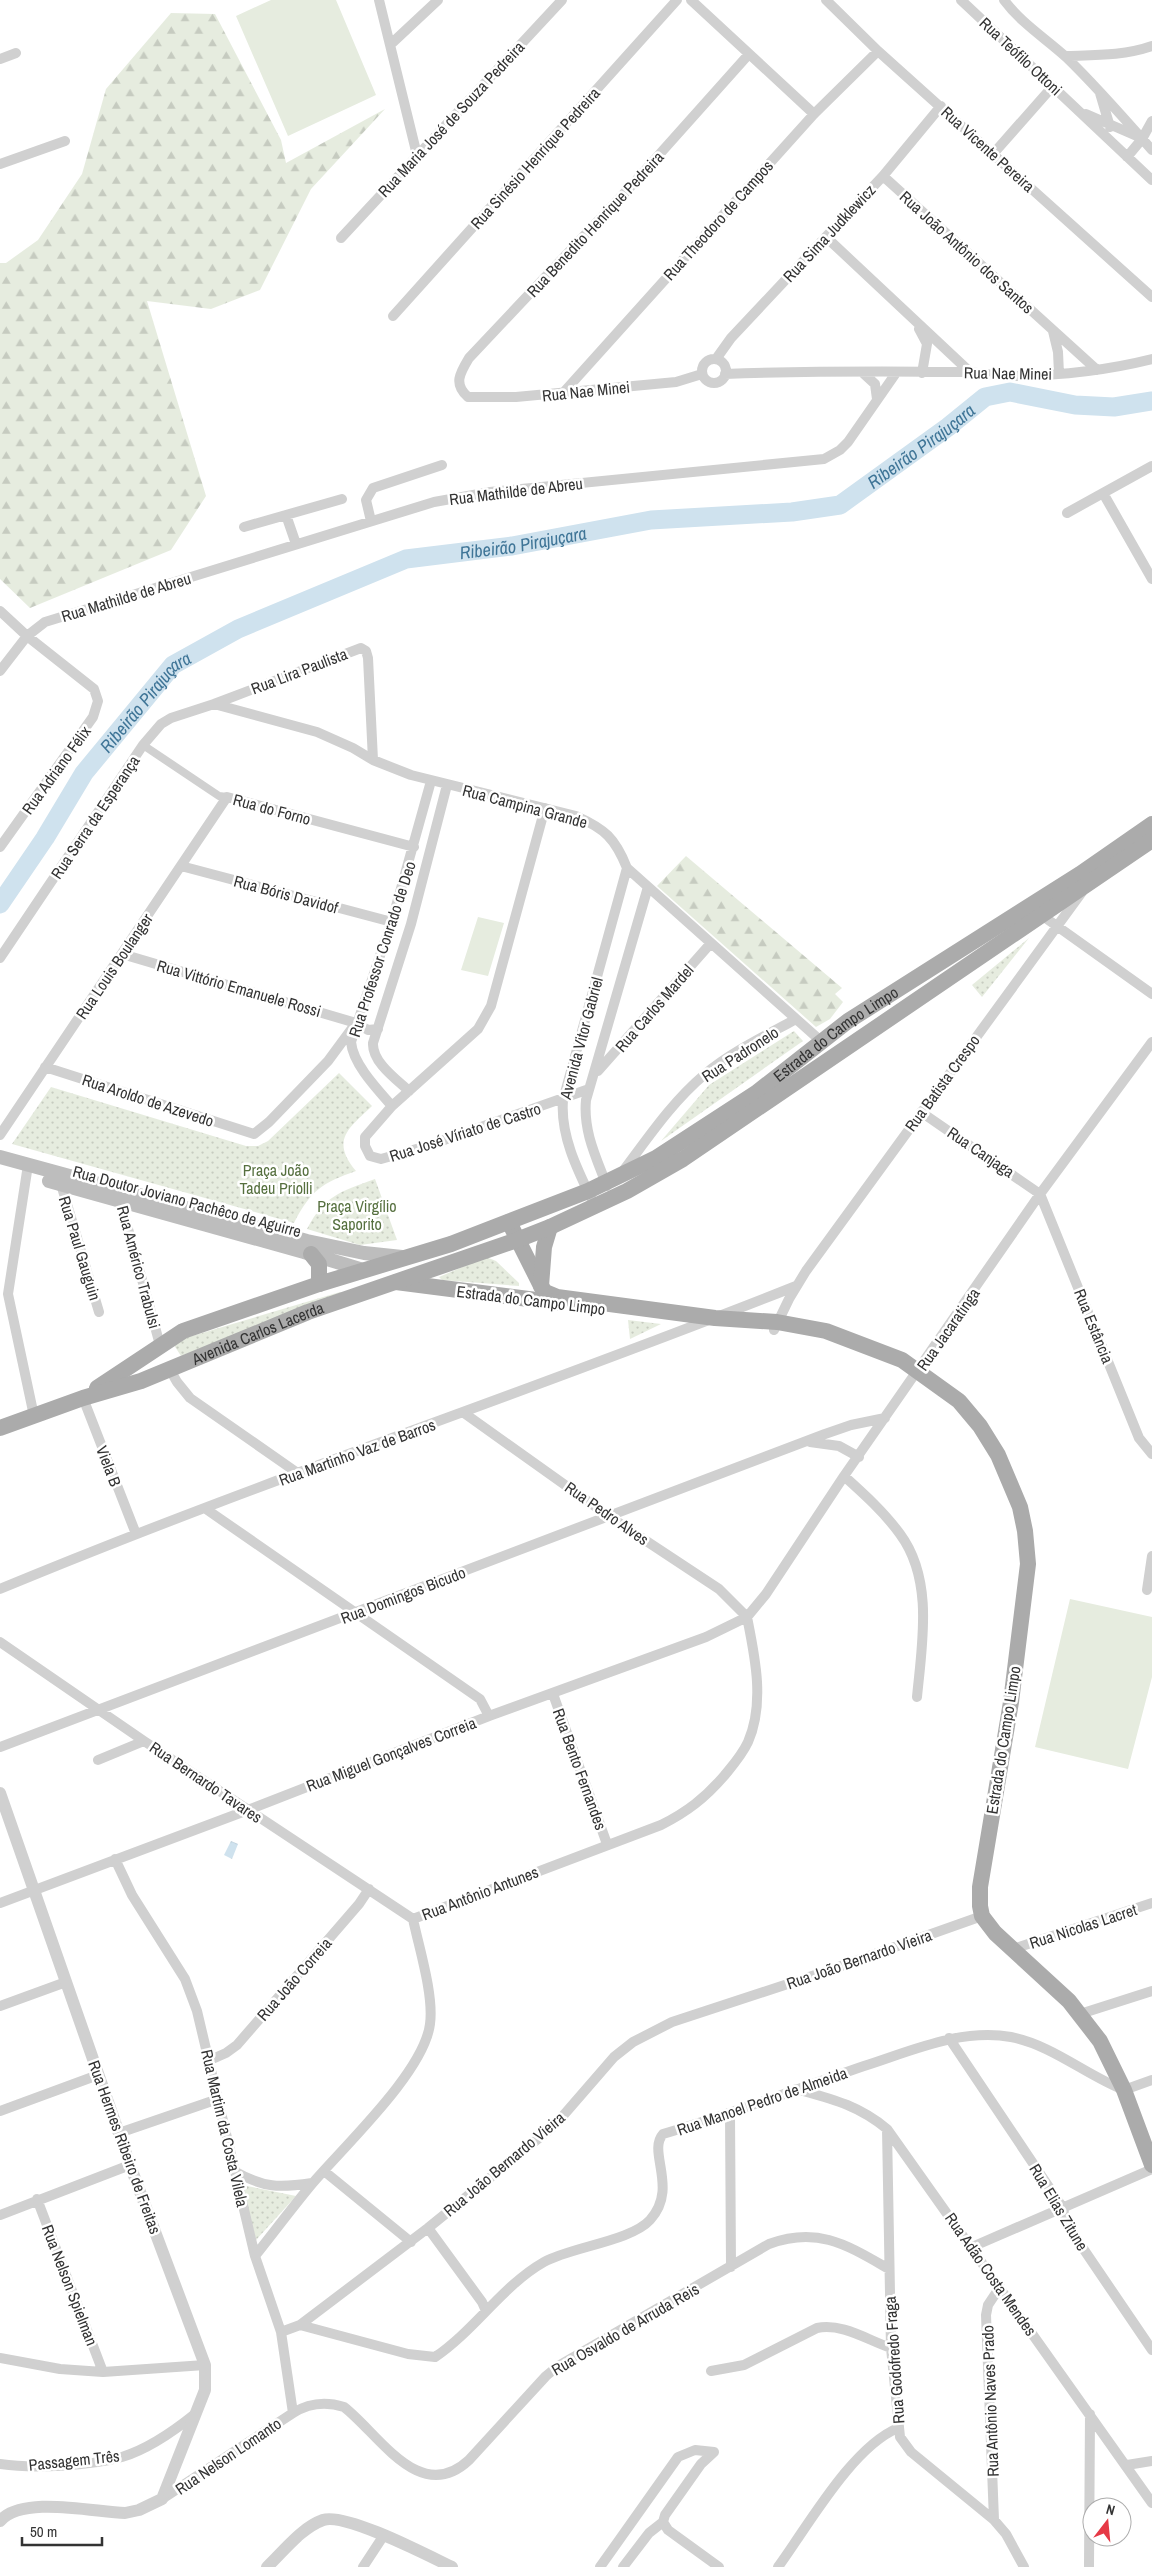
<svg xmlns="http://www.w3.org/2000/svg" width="1152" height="2567" viewBox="0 0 1152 2567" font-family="'Archivo Narrow',sans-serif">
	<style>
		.grass { fill: #e6ecdf }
		.forest { fill: url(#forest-firs) }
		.park { fill: url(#park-dots) }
		.water { fill: url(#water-ripples) }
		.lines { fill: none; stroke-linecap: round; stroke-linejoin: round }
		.river { stroke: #cfe2ee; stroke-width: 19 }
		.pedestrian { stroke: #d0d0d0; stroke-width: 8 }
		.minor { stroke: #d0d0d0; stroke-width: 10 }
		.tertiary { stroke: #d0d0d0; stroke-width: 12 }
		.secondary { stroke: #bdbdbd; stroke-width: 14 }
		.primary { stroke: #ababab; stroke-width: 16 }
		.labels { text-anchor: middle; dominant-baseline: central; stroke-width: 5; stroke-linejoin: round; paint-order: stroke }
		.street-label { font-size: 16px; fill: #333; stroke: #fff }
		.park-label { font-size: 16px; fill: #56703f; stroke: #fff }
		.water-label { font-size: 18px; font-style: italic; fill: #3f7597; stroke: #fff }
	</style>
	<defs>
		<pattern id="forest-firs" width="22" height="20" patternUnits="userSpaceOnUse" patternTransform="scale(1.25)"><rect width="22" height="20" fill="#e6ecdf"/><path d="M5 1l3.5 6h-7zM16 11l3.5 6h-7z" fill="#c6cbc0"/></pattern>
		<pattern id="park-dots" width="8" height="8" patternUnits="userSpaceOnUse" patternTransform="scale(1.25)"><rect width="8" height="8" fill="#e6ecdf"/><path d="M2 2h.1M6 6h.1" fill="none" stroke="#c6cbc0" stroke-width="1.8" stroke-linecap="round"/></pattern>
		<pattern id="water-ripples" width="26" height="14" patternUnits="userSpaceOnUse" patternTransform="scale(1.25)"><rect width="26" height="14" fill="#cfe2ee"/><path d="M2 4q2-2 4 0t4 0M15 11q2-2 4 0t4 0" fill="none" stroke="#b2c2cd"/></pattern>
	</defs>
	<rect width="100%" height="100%" fill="#fff"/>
	<!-- grass -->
	<path class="grass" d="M271 0H336L376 95 288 136 236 16Z
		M478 917 504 923 488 976 461 970Z
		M1070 1599 1152 1617V1677L1128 1769 1035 1747Z"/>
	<!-- forest -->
	<path class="forest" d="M171 13 215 14 281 140 286 163 385 109 311 189 260 290 211 309 147 301 206 496 171 550 30 608 0 579V263H6L38 240 82 174 106 89Z
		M686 856 842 988 835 994 843 1002 830 1019 816 1027 657 886Z"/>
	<!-- park -->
	<path class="park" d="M1029 938 982 997 972 985Z
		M794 1031 803 1041 661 1141 709 1085Z
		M339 1073 372 1106C349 1128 330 1140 356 1171 322 1183 311 1190 294 1223L12 1144 51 1087 246 1146H258L268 1141Z
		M375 1179 397 1240 360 1245 307 1229C325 1195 340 1192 375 1179Z
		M486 1257 496 1261 519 1283V1286L442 1280 439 1277Z
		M340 1292 346 1295 272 1320 181 1356 172 1342Z
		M628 1320 661 1324 630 1339Z
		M242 2185 296 2196 256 2240Z"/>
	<!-- water -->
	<path class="water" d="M231 1841 238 1844 232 1859 224 1855Z"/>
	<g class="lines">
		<!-- river -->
		<path class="river" id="s1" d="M0 904 45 838 84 773 173 665 238 629 406 559 512 546 651 520 792 512 840 505 948 427 985 397 1010 392 1075 405 1114 407 1152 401"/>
		<!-- pedestrian -->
		<path class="pedestrian" d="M143 745 219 796 227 797"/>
		<!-- minor -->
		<path class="minor" d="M379 0 417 155
			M691 0 814 114
			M826 0 878 51 1152 297
			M961 0 1152 180
			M1004 0C1021 23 1045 38 1066 57 1096 86 1124 118 1152 150
			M391 44 438 0
			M1065 56C1094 55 1124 56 1152 46
			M0 59 16 53
			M1100 93 1110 127
			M1086 114 1139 137
			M993 154 1053 86
			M1127 157 1142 139 1152 121
			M0 164 65 141
			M883 176 1097 370
			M826 237 970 372
			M341 238 562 0
			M393 316 677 0
			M919 329 927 344 922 373
			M1053 331 1058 352 1059 374
			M716 359 731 338 883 176 941 106
			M702 371a12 12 0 1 1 24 0a12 12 0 1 1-24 0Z
			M862 372 875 384 877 399
			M702 374 676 382 516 397H468C453 384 460 373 469 358L632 185 749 54
			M725 374C806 371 887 371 968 372 980 373 993 375 1006 376 1055 376 1104 371 1152 359
			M563 393 814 114 878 51
			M1103 493 1152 579
			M1067 513 1152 466
			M286 515 296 544
			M371 521 366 500 373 488 442 465
			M244 527 342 499
			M0 611 27 636 94 689 98 701 93 717 0 847
			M0 671 27 636 45 622 434 502 490 492 824 459 840 450 848 442 896 373
			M214 704 317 732 353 748 373 760 411 775 576 816C605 829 615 838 627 868L822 1042
			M545 808 491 1006 478 1029 392 1106 365 1137V1146L370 1156 381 1159 427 1146 589 1089
			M181 866 392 922
			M1040 914 1152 994
			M122 954 356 1023 368 1030 378 1029
			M0 958 143 745 161 724 171 718 214 704 361 648 366 651 368 658 373 760
			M45 1067 254 1134 269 1122 328 1061 356 1023
			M598 1071 711 943
			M409 1091C396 1079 372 1062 373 1043L411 924 447 785
			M392 1106C377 1089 353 1064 351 1042L393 917 431 781
			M921 1112 1040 1194 1139 1438 1152 1454
			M0 1135 227 797 414 847
			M28 1165 8 1294 34 1416
			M623 1171C648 1138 672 1102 704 1075 731 1052 765 1036 796 1019
			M61 1184 99 1312
			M607 1186C596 1157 583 1131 586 1100L648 887
			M119 1196 160 1345
			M595 1206C579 1173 560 1137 563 1100L627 868
			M774 1330 789 1299 806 1271 1082 892
			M169 1368 177 1382 190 1398 299 1474
			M83 1398 136 1534
			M464 1413 610 1517 719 1589 747 1617
			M810 1442 839 1446 859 1457
			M844 1476C864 1494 884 1512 900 1534 934 1580 922 1644 917 1697
			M206 1509 480 1699 489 1716
			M0 1589C262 1480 533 1391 796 1286
			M1147 1590 1152 1556
			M0 1642 144 1741 413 1919
			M553 1694 607 1844
			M0 1747 825 1434 851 1425 885 1418
			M98 1760 144 1741
			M115 1859 132 1895 185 1979 197 2011 255 2256 281 2332 293 2413
			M0 1903 248 1810 489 1716 706 1637 747 1617 766 1594 844 1476 1040 1194 1152 1042
			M413 1919 661 1825C687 1812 705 1798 724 1776 733 1765 742 1755 748 1742 765 1703 755 1657 747 1617
			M1013 1949 1152 1903
			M0 2006 66 1982
			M1080 2014 1152 1991
			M949 2038 1063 2208 1065 2218 1074 2235 1152 2350
			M210 2060 226 2053 237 2045 359 1904 369 1889
			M796 2089C832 2099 858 2105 887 2129L1152 2503
			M0 2111 98 2075
			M730 2114 731 2267
			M887 2129 891 2348 900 2437 911 2452 994 2520 1006 2534 1024 2567
			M119 2133 218 2099
			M234 2171C264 2188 279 2188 312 2183
			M324 2171 411 2242
			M37 2199 103 2372
			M0 2215 130 2165
			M428 2228 482 2302 486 2311
			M972 2247 1152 2169
			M255 2256C274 2232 292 2208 311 2185 344 2146 424 2072 430 2024 434 1995 419 1948 413 1919
			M300 2325 408 2354 435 2357C475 2330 502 2286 544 2262 571 2247 631 2241 650 2220 679 2188 647 2152 663 2134 731 2114 797 2089 864 2066 911 2051 961 2028 1011 2037 1052 2045 1086 2075 1124 2090L1152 2080
			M281 2332 300 2325 333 2300 428 2228 555 2125 614 2057 633 2042 672 2022 824 1972 982 1916
			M0 2358 60 2369 103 2372 205 2365
			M711 2371 744 2365 817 2328C843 2323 867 2340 891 2348
			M714 2452 701 2464 665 2515 663 2522 668 2530 719 2567
			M0 2464C33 2469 90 2466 122 2457 148 2449 174 2431 195 2414
			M1127 2465 1152 2461
			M162 2499 293 2413C309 2403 325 2401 344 2407 379 2434 420 2506 469 2460L546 2376 558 2366 769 2244C818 2226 847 2245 889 2269
			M994 2520 986 2315 988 2305 1000 2287
			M363 2567 384 2535
			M600 2567 678 2457 695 2450 714 2452
			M623 2567 649 2533 663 2522
			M778 2567C808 2526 852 2447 898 2428
			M1089 2567 1090 2414"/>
		<!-- tertiary -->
		<path class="tertiary" d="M0 1793 130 2165 205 2365V2390L162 2499 139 2510 125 2513C94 2512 22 2495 0 2521
			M267 2567C284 2551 301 2528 323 2520 345 2512 429 2556 452 2567"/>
		<!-- secondary -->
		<path class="secondary" d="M0 1157 307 1241 364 1253 402 1257
			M49 1181 304 1252 363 1270"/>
		<!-- primary -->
		<g class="primary">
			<path d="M509 1222 541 1286 545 1292 557 1297 715 1318 777 1322 826 1331 902 1360 959 1401 980 1426 998 1455 1020 1507 1025 1531 1028 1564 1011 1702 980 1887V1906L982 1916 995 1933 1069 2001 1100 2041 1124 2090 1152 2165"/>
			<path d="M311 1254 319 1264V1284"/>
			<path d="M396 1282 560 1303"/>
			<path d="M541 1286 544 1247 550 1227"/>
			<path id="s2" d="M97 1388 183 1331 319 1284 451 1244 588 1191 656 1158 756 1093 848 1021 1080 874 1152 824"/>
			<path id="s3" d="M0 1428 83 1398 141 1381 308 1312 517 1240 550 1227 627 1191 683 1159 1152 840"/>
		</g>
	</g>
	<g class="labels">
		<!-- street labels -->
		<g class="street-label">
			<text transform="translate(1021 56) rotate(43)">Rua Teófilo Ottoni</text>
			<text transform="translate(451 119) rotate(-47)">Rua Maria José de Souza Pedreira</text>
			<text transform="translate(988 149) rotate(42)">Rua Vicente Pereira</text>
			<text transform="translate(535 158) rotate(-48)">Rua Sinésio Henrique Pedreira</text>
			<text transform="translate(718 220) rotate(-48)">Rua Theodoro de Campos</text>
			<text transform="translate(595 224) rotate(-47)">Rua Benedito Henrique Pedreira</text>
			<text transform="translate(829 233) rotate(-47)">Rua Sima Judklewicz</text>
			<text transform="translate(967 252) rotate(42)">Rua João Antônio dos Santos</text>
			<text transform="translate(1008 373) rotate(1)">Rua Nae Minei</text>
			<text transform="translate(586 391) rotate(-6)">Rua Nae Minei</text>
			<text transform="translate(516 491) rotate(-7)">Rua Mathilde de Abreu</text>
			<text transform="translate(126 597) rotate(-17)">Rua Mathilde de Abreu</text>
			<text transform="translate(299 671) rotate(-21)">Rua Lira Paulista</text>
			<text transform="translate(56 770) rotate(-54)">Rua Adriano Félix</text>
			<text transform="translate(525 806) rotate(15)">Rua Campina Grande</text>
			<text transform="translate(272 809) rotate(15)">Rua do Forno</text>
			<text transform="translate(95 817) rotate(-56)">Rua Serra da Esperança</text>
			<text transform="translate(286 894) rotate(15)">Rua Bóris Davidof</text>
			<text transform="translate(382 949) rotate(-72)">Rua Professor Conrado de Deo</text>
			<text transform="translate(114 966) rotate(-56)">Rua Louis Boulanger</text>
			<text transform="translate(239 988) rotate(16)">Rua Vittório Emanuele Rossi</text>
			<text transform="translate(654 1008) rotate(-49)">Rua Carlos Mardel</text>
			<text stroke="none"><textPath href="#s2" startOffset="826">Estrada do Campo Limpo</textPath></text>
			<text transform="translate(581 1038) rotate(-75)">Avenida Vitor Gabriel</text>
			<text transform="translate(740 1054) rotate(-33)">Rua Padronelo</text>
			<text transform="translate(942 1083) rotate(-54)">Rua Batista Crespo</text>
			<text transform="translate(148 1100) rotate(18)">Rua Aroldo de Azevedo</text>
			<text transform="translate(465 1132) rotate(-18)">Rua José Víriato de Castro</text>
			<text transform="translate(981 1152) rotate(34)">Rua Canjaga</text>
			<text transform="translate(187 1201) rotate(15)">Rua Doutor Joviano Pachêco de Aguirre</text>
			<text transform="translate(80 1248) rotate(73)">Rua Paul Gauguin</text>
			<text transform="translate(139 1267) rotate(75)">Rua Américo Trabulsi</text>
			<text transform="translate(531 1300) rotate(7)">Estrada do Campo Limpo</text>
			<text transform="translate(1094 1326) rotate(68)">Rua Estância</text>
			<text transform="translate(948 1329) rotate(-55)">Rua Jacaratinga</text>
			<text stroke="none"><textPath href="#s3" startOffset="275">Avenida Carlos Lacerda</textPath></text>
			<text transform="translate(357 1452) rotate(-20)">Rua Martinho Vaz de Barros</text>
			<text transform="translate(109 1466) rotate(69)">Viela B</text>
			<text transform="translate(607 1513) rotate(35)">Rua Pedro Alves</text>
			<text transform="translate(403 1595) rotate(-21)">Rua Domingos Bicudo</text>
			<text transform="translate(1003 1740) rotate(-81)">Estrada do Campo Limpo</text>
			<text transform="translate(391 1754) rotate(-21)">Rua Miguel Gonçalves Correia</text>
			<text transform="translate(580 1769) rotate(70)">Rua Bento Fernandes</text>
			<text transform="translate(206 1782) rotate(34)">Rua Bernardo Tavares</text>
			<text transform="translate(480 1893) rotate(-21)">Rua Antônio Antunes</text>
			<text transform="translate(1083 1926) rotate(-18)">Rua Nicolas Lacret</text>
			<text transform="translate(859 1959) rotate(-19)">Rua João Bernardo Vieira</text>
			<text transform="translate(294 1979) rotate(-49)">Rua João Correia</text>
			<text transform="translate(762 2101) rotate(-19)">Rua Manoel Pedro de Almeida</text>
			<text transform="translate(225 2128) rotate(77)">Rua Martim da Costa Vilela</text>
			<text transform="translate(125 2147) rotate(70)">Rua Hermes Ribeiro de Freitas</text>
			<text transform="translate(504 2164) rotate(-40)">Rua João Bernardo Vieira</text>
			<text transform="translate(1059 2207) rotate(59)">Rua Elias Zitune</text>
			<text transform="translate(991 2274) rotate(55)">Rua Adão Costa Mendes</text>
			<text transform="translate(70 2285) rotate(69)">Rua Nelson Spielman</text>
			<text transform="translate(625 2329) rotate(-30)">Rua Osvaldo de Arruda Reis</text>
			<text transform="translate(894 2360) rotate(-94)">Rua Godofredo Fraga</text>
			<text transform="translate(990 2401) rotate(-92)">Rua Antônio Naves Prado</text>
			<text transform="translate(228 2456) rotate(-34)">Rua Nelson Lomanto</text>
			<text transform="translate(74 2460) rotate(-6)">Passagem Três</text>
		</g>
		<!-- park labels -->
		<g class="park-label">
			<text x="276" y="1170">Praça João<tspan x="276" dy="18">Tadeu Priolli</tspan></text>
			<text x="357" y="1206">Praça Virgílio<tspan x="357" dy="18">Saporito</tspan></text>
		</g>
		<!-- water labels -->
		<g class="water-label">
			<text stroke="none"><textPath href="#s1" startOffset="1090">Ribeirão Pirajuçara</textPath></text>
			<text stroke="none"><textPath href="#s1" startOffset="670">Ribeirão Pirajuçara</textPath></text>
			<text stroke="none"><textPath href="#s1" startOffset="250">Ribeirão Pirajuçara</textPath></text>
		</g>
	</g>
	<!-- north arrow -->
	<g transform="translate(1107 2522) rotate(16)"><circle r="24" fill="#ffffff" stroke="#adadad"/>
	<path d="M0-4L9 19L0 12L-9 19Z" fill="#e63946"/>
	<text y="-8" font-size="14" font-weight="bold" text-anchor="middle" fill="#333333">N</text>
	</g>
	<!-- scale -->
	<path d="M22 2537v8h80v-8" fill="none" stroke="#333333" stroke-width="2.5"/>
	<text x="30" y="2537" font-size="15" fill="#333333" stroke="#ffffff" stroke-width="4" paint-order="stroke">50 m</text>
</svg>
